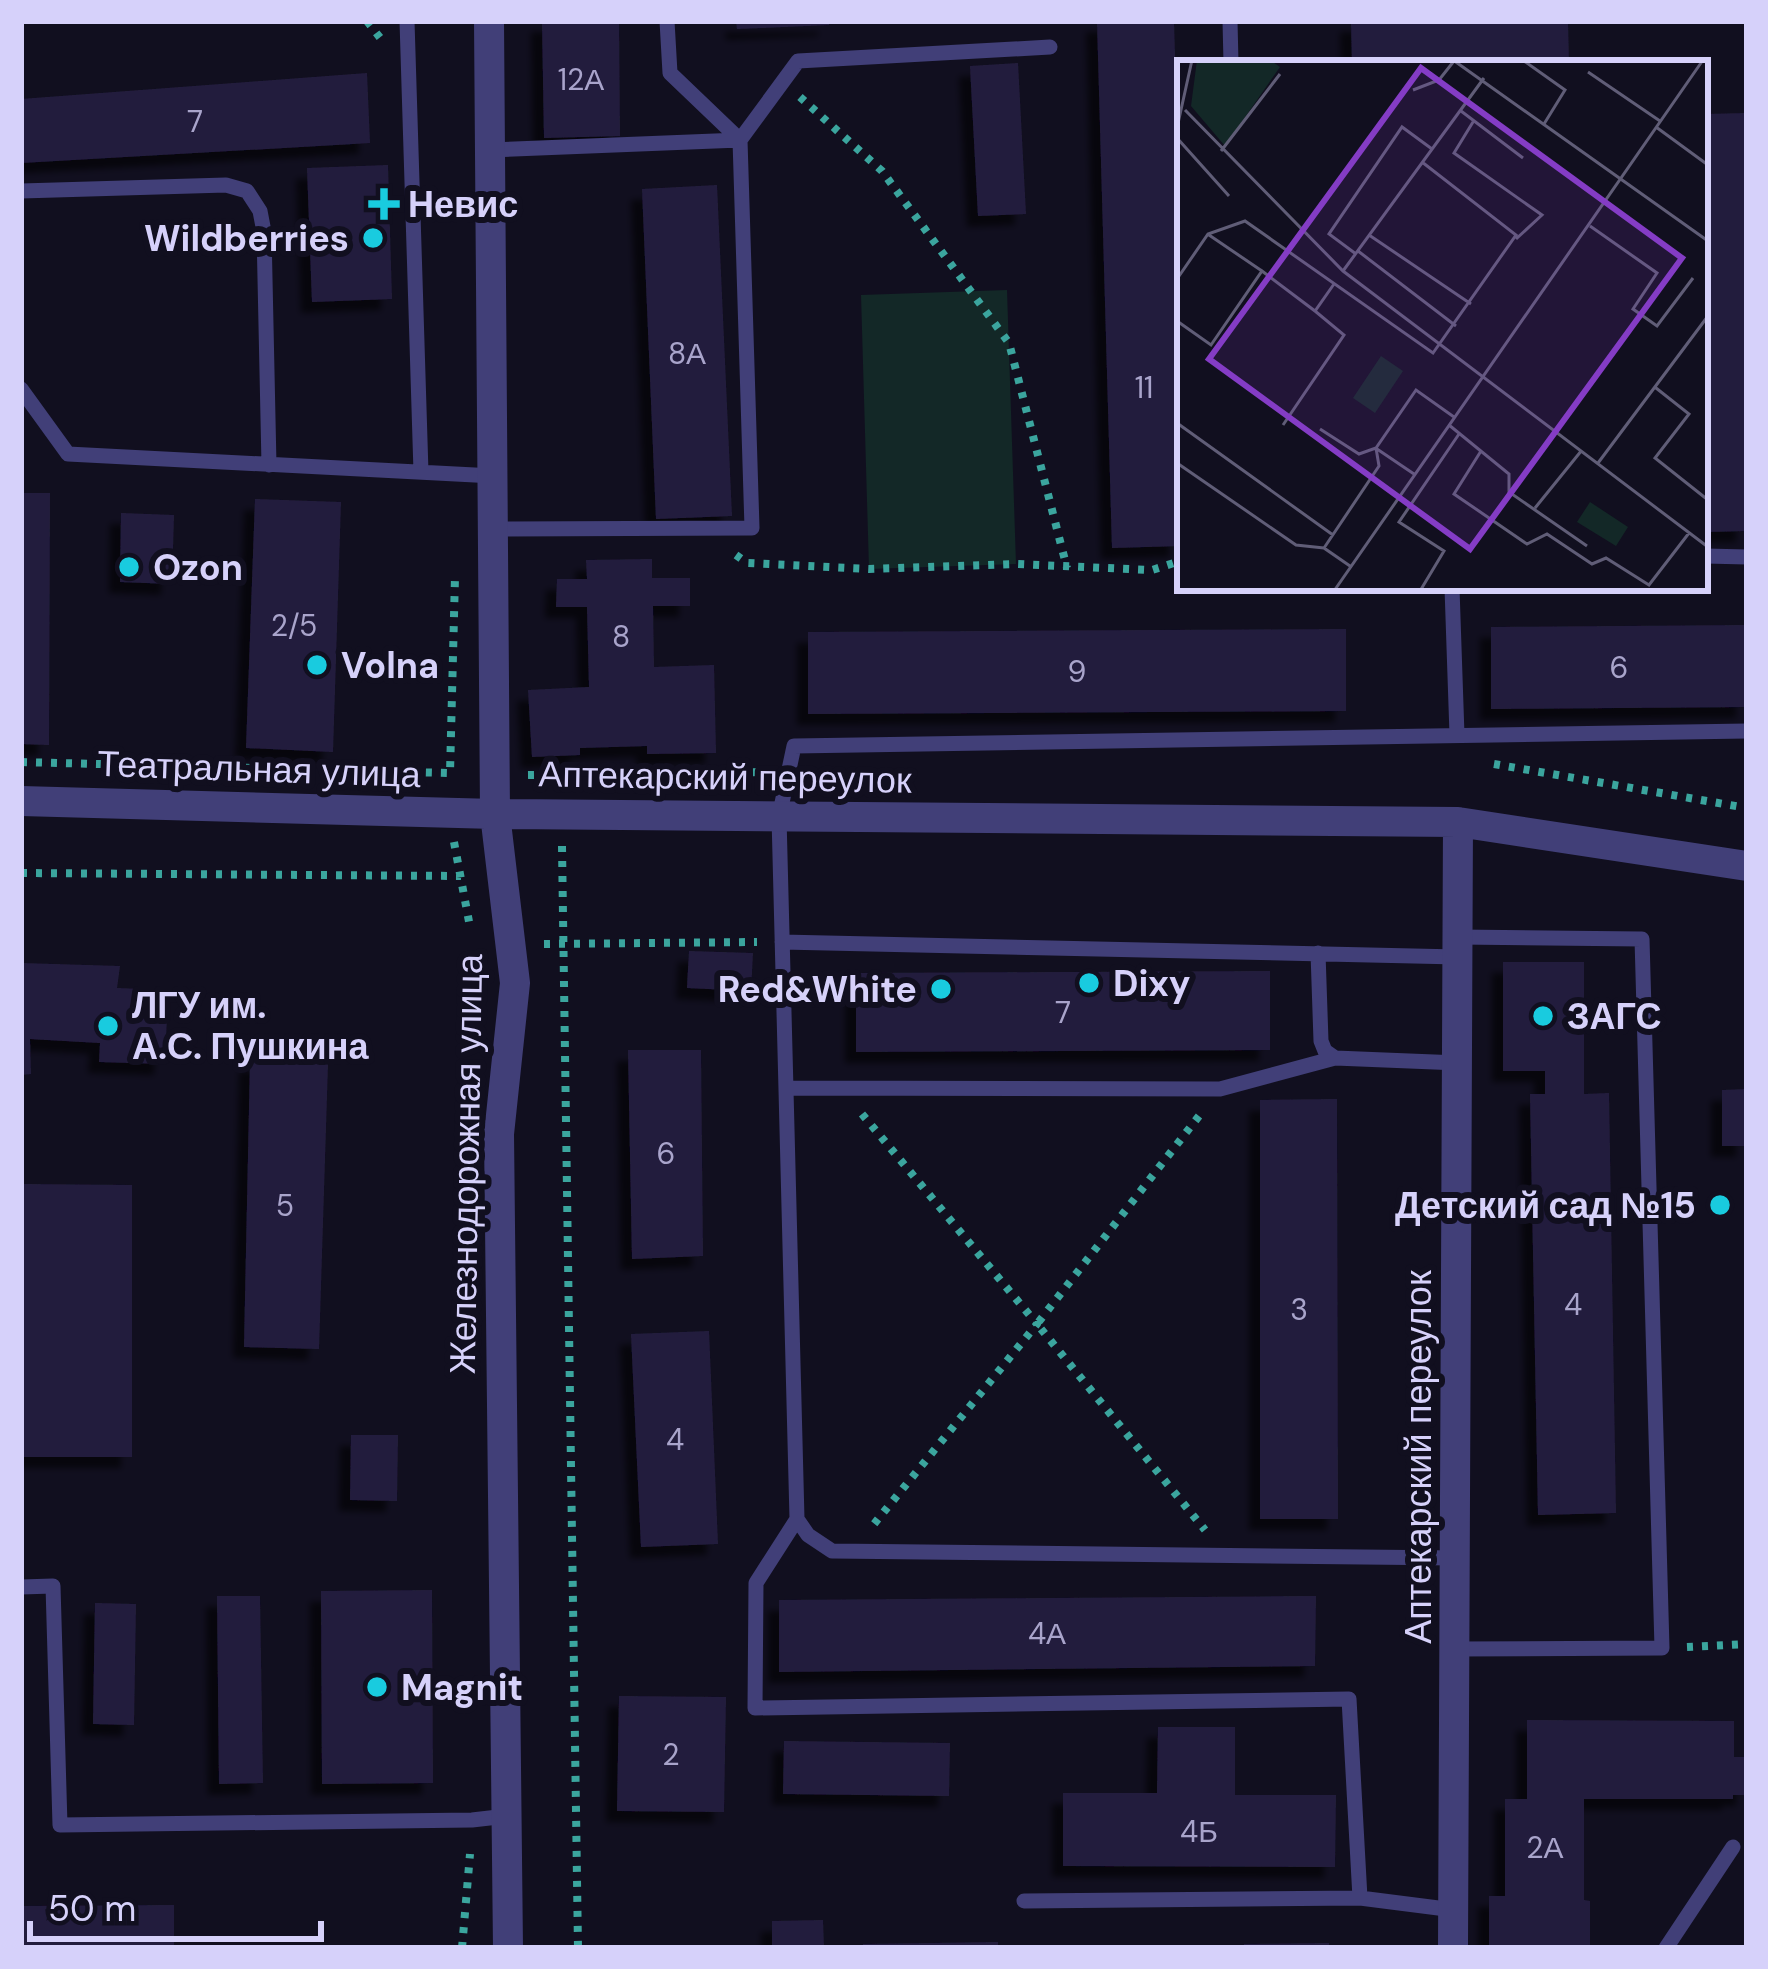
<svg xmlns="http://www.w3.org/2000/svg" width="1768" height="1969" viewBox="0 0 1768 1969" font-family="'DM Sans',sans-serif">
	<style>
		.green { fill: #132827 }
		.building { fill: #231d3d; filter: url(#shadow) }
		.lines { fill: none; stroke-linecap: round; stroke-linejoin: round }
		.path { stroke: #3ba59e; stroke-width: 8; stroke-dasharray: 6 9; stroke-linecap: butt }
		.service { stroke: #413f78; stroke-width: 15 }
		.minor { stroke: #413f78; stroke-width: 30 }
		.poi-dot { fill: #19cbdf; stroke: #110f1f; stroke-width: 4.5 }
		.labels { text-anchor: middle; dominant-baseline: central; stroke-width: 12; stroke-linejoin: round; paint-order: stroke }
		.number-label { font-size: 30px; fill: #a9a4cb }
		.poi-label { font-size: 36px; font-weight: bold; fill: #d6d1fa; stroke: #110f1f; text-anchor: start }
		.street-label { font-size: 36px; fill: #d6d1fa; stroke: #110f1f }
		.inset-road { fill: none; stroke: #605d77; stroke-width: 3 }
		.view { fill: #843cc5; fill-opacity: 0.15; stroke: #843cc5; stroke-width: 6 }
		.inset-edge { fill: none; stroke: #d6d1fa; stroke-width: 6 }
	</style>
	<defs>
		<filter id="shadow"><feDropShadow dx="-11" dy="11" stdDeviation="3" flood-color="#0009"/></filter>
	</defs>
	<rect width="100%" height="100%" fill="#110f1f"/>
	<!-- green -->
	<path class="green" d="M1007 290 1016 564 869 569 861 295Z"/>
	<!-- building -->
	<path class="building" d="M542 21H619L620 136 544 138Z
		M736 21H829V25L737 29Z
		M1097 21H1174L1180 228V546L1112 548Z
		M1351 21H1568L1569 63H1352Z
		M1018 63 1026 214 978 216 970 66Z
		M367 73 370 143 21 163V99Z
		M1747 113V531L1705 532V114Z
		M388 165 392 299 312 302 307 168Z
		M717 185 732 516 656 519 642 189Z
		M21 493H50L49 745 21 744Z
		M255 499 341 502 333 752 246 748Z
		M121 513 174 515 172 584 120 582Z
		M652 559V578H690V606H653L654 667 714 665 716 753 647 754V746L580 748V755L532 757 528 690 589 687 587 607H556L557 579H587L586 560Z
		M1747 625V707L1491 709V627Z
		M1346 629V711L808 714V632Z
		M689 951 753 953 751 991 687 988Z
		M1503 962H1584V1094L1609 1093 1616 1513 1538 1515 1530 1094H1545V1071H1503Z
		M21 963 120 966 117 988 168 990 165 1064 99 1062 100 1043 30 1039 31 1074 21 1075Z
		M1270 971V1050L856 1052V973Z
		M628 1050H701L703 1256 632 1259Z
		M250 1060 328 1064 319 1349 244 1347Z
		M1747 1089V1146H1722V1090Z
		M1337 1099 1338 1519H1260V1100Z
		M21 1184 132 1185V1457H21Z
		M709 1331 718 1544 641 1547 631 1334Z
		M351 1435H398L397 1501 350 1500Z
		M432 1590 433 1783 322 1784 321 1591Z
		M217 1596H260L263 1783 219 1784Z
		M1316 1596 1315 1666 779 1672V1600Z
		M95 1603 136 1604 134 1725 93 1724Z
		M619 1696 726 1697 724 1812 617 1811Z
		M1527 1720 1734 1721V1757H1747V1795H1733V1799H1584V1900L1590 1901V1948H1489V1896H1505V1799H1527Z
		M1158 1727H1235V1795H1336L1335 1867 1063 1866V1793H1157Z
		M784 1741 950 1743 949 1796 783 1794Z
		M174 1905V1948H21V1906Z
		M823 1920 824 1948H772V1921Z
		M998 1942V1948H863V1944Z
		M1329 1943V1948H1244V1944Z"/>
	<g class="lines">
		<!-- path -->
		<path class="path" d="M367 21 381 39
			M800 97 882 171 1009 343 1067 568
			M736 555 747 563 869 569 1016 564 1152 570 1180 561
			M21 762 450 773 455 577
			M1494 764 1747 808
			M528 775 765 772
			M454 842 470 927
			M562 846 578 1948
			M21 873 461 876
			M544 944 757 942
			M474 1011 475 960
			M862 1114 1037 1324 874 1524
			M1199 1116 1037 1324 1205 1530
			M1687 1647 1747 1644
			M462 1948 470 1854"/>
		<!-- service -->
		<path class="service" d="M407 21 421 472
			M667 21 670 73 740 140
			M1230 21 1231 63
			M490 150 740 140
			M21 191 226 185 247 191 260 211 264 232 269 465
			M21 389 68 454 494 476
			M494 529 752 528 740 140 798 61 1050 47
			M1705 556 1747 557
			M1452 588 1457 735
			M782 942 1458 957
			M1318 953 1321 1041 1325 1051 1335 1058
			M786 1088 1220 1089 1335 1058 1459 1063
			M797 1519 756 1583 755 1708 1349 1699 1360 1898
			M1456 1558 832 1551 808 1535 797 1519 779 817 794 746 1747 731
			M21 1587 53 1586 60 1825 472 1820 507 1816
			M1455 1649 1662 1648 1642 939 1458 937
			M1024 1901 1360 1898 1454 1910
			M1666 1948 1733 1847"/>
		<!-- minor -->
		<path class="minor" d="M489 21 495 814 515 983 499 1134 508 1948
			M21 801 495 814 1458 822 1747 866
			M1453 1948 1458 822"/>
	</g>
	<!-- markers -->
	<g class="poi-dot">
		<path d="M378 186h12v12h12v12h-12v12h-12v-12h-12v-12h12z"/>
		<circle cx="373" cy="238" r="12"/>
		<circle cx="129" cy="567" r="12"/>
		<circle cx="317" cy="665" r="12"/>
		<circle cx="1089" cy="983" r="12"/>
		<circle cx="941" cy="989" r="12"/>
		<circle cx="1543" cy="1016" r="12"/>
		<circle cx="108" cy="1026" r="12"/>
		<circle cx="1720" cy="1205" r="12"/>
		<circle cx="377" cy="1687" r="12"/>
	</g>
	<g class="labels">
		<!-- number labels -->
		<g class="number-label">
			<text x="581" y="79">12А</text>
			<text x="195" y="121">7</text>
			<text x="687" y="353">8А</text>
			<text x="1144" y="387">11</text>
			<text x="294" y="625">2/5</text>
			<text x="621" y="636">8</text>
			<text x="1619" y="667">6</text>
			<text x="1077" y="671">9</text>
			<text x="1063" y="1012">7</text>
			<text x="666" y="1153">6</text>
			<text x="285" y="1205">5</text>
			<text x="1573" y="1304">4</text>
			<text x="1299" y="1309">3</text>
			<text x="675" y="1439">4</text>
			<text x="1047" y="1633">4А</text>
			<text x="671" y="1754">2</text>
			<text x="1199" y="1831">4Б</text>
			<text x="1545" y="1847">2А</text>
		</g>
		<!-- poi labels -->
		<g class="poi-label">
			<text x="408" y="204">Невис</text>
			<text x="349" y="238" text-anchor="end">Wildberries</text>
			<text x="153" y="567">Ozon</text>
			<text x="341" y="665">Volna</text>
			<text x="1113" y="983">Dixy</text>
			<text x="917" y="989" text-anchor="end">Red&amp;White</text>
			<text x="132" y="1005">ЛГУ им.<tspan x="132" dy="41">А.С. Пушкина</tspan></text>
			<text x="1567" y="1016">ЗАГС</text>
			<text x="1696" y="1205" text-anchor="end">Детский сад №15</text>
			<text x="401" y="1687">Magnit</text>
		</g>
		<!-- street labels -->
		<g class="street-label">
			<text transform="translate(259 769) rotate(2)">Театральная улица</text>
			<text transform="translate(725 777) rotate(1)">Аптекарский переулок</text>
			<text transform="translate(466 1164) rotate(-89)">Железнодорожная улица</text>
			<text transform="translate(1418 1457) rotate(-90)">Аптекарский переулок</text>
		</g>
	</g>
	<!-- overview -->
	<g transform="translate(1177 60)">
		<rect width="531" height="531" fill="#110f1f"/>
		<path d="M20 0H93L103 7 48 86 14 46ZM204 296 226 311 198 353 176 338ZM413 442 451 467 439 486 400 462Z" fill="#132827"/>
		<path class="inset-road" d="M276 0 531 181M347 1 388 30 367 64M411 12 483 61M236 30 262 20 277 1M8 50 166 211 531 487M284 51 346 98M296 62 277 93 365 155 339 179M479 67 531 105M0 68 15 0M0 78 52 136M44 91 103 14M413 166 480 213 456 249 480 266 516 218M32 175 85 211M192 175 294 244M181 191 279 266M179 194 152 174 225 67 255 89M166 211 307 18M0 219 31 174 68 161 256 293 339 175 245 102M0 261 34 285 85 211 138 251 157 224M479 328 512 354 478 398 531 440M0 363 156 475M106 365 167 275 138 251M272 365 332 414V432L410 486M143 369 182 394 199 388 239 330 277 357M200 389 237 414M304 391 277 434 350 484 370 474 415 504 429 498 472 525 512 473M0 403 119 485 147 488M421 403 531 256M358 448 405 390M173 506 147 488 202 406 199 388M157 531 526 0M243 531 267 491 222 462 282 374"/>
		<path class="view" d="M244 8 505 198 293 489 32 299Z"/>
		<rect width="531" height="531" class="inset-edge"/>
	</g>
	<!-- border -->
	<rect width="1768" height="1969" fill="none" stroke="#d6d1fa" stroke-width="48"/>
	<!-- scale -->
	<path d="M30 1921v18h291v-18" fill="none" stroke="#d6d1fa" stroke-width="6"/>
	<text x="48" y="1921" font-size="36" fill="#d6d1fa" stroke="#110f1f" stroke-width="9" paint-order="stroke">50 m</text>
</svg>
